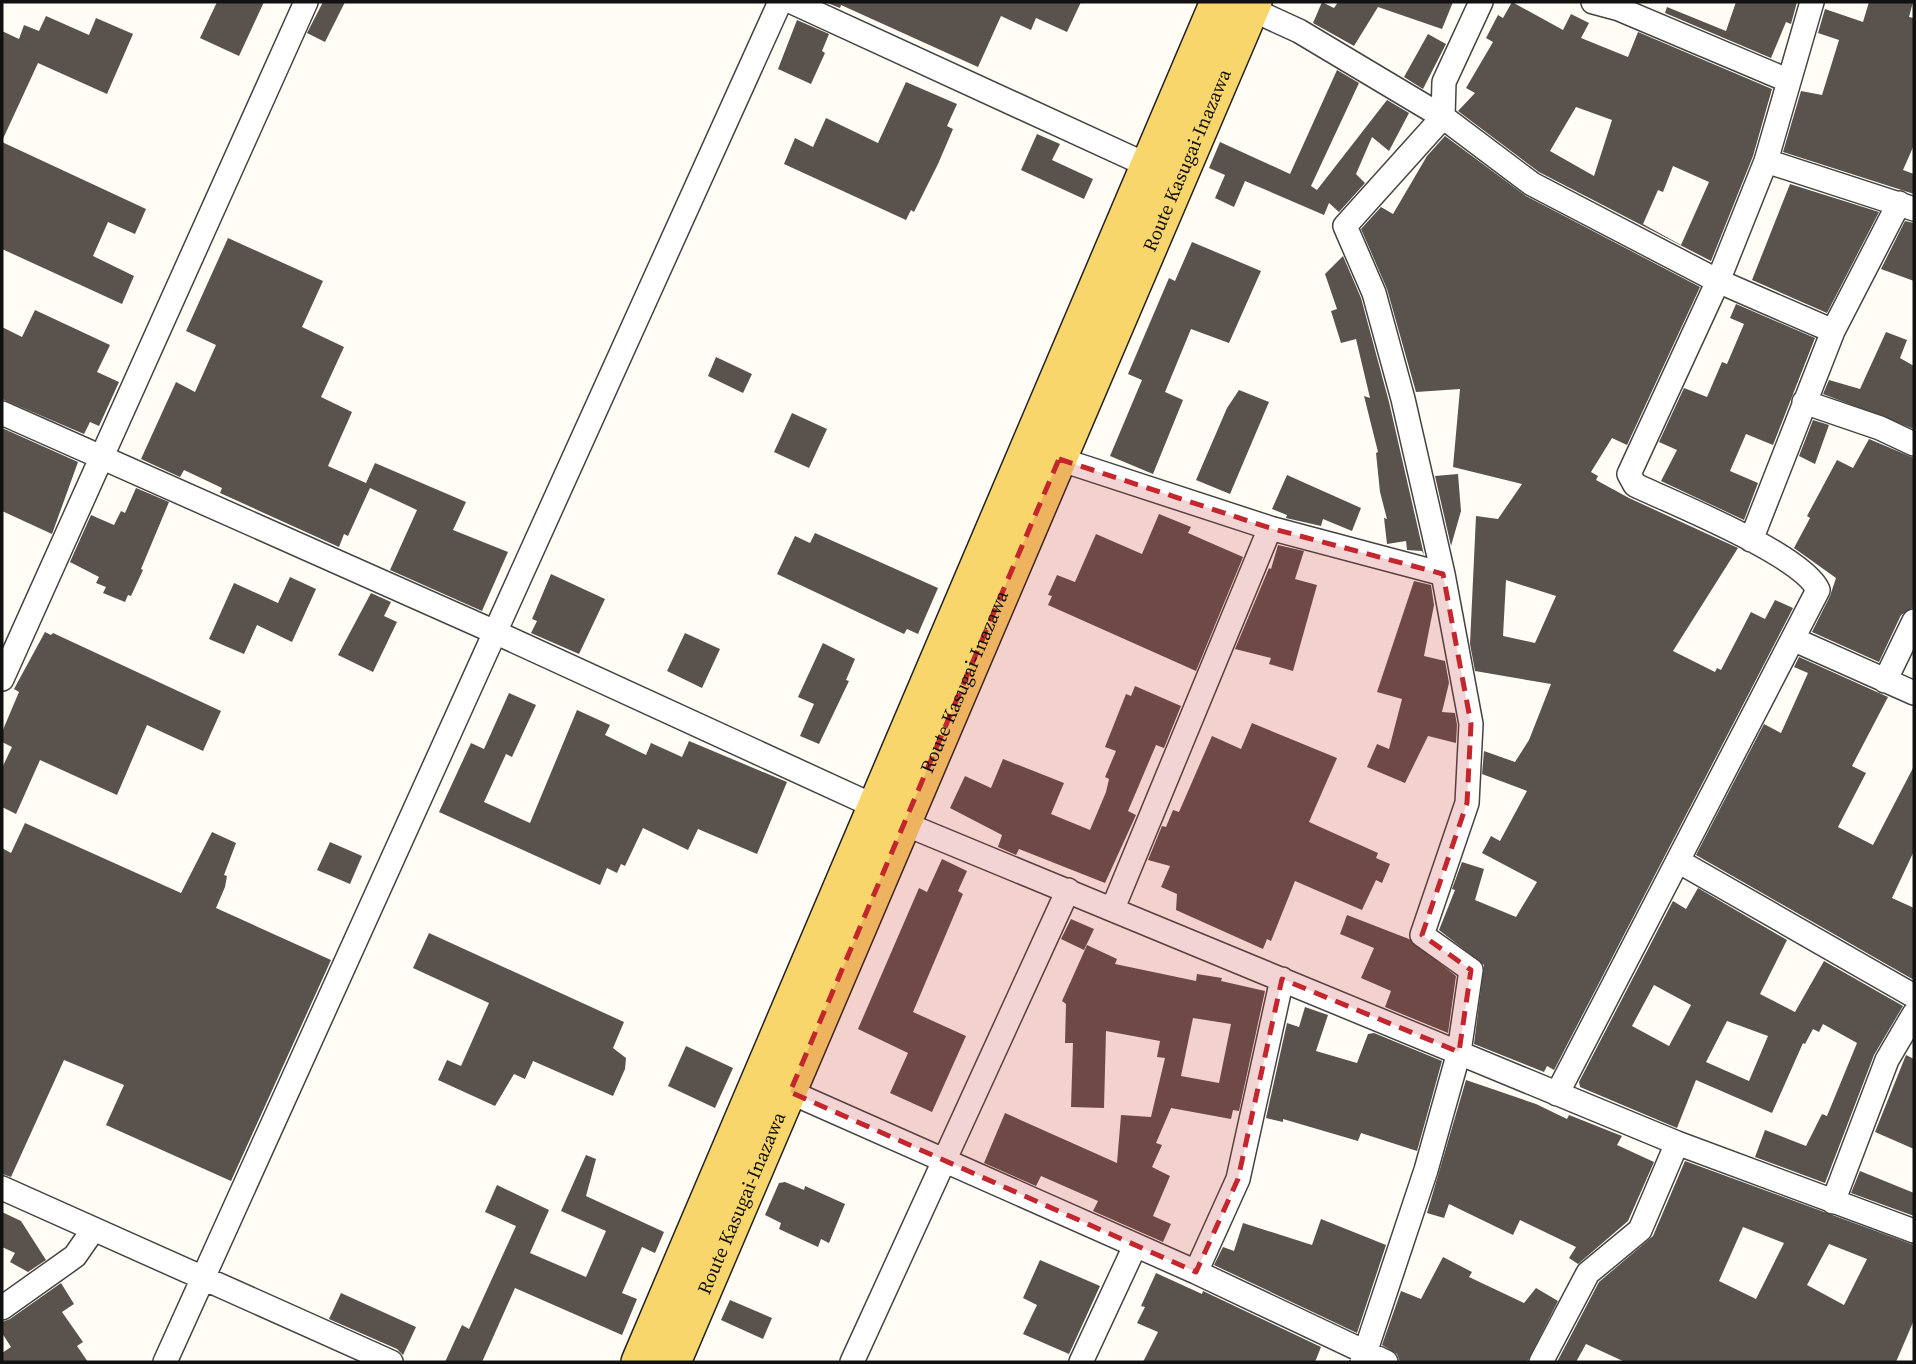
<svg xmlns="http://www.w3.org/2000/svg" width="1916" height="1364" viewBox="0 0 1916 1364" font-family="'Source Serif 4',serif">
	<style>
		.building { fill: #5a524d; fill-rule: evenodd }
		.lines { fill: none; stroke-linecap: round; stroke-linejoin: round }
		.minor-casing { stroke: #444; stroke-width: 26 }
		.primary-casing { stroke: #222; stroke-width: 38 }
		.minor { stroke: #fff; stroke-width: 23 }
		.primary { stroke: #f9d66b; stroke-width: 35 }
		.marked { fill: #c4262e; fill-opacity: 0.2; stroke: #c4262e; stroke-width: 5; stroke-dasharray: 14 9; stroke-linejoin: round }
		.labels { text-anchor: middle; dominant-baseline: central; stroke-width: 7; stroke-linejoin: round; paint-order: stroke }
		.street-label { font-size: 19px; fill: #111; stroke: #fff }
	</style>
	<rect width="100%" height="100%" fill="#fffdf5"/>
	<!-- building -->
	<path class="building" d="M217 2H264L239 56 200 38Z
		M323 2H345L325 42 307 33Z
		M825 2H1081L1067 32 1036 18 1031 30 1001 16 978 67 841 5 840 8Z
		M1322 2 1334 8 1338 2H1453L1442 29 1378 7 1354 46 1313 23Z
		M1512 2 1563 30 1571 14 1589 23 1581 38 1628 57 1638 32 1772 89 1753 156 1711 261 1539 172 1458 111 1475 93 1466 88 1493 42 1486 38 1498 15 1503 18ZM1576 107 1612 120 1594 176 1550 151ZM1673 166 1709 182 1681 245 1643 224 1658 190 1663 192Z
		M1736 2H1797L1791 24 1786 22 1771 58 1665 13 1667 7 1726 31Z
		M1869 2H1913L1909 17 1914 18V145L1903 170 1914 174V194L1783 152 1801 91 1822 95 1839 40 1818 33 1825 9 1863 22Z
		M46 16 89 35 96 18 133 34 107 94 38 63 2 141V31L19 39 24 25 39 31Z
		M797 20 829 34 822 51 825 53 811 84 778 69Z
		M1428 34 1446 44 1423 89 1404 77Z
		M1337 70 1359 83 1311 186 1317 190 1387 100 1409 113 1389 151 1372 137 1356 174 1365 183 1339 212 1329 203 1324 215 1245 181 1234 207 1215 198 1225 175 1209 168 1220 142 1290 174Z
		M906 82 957 104 947 126 953 129 938 164 914 212 911 210 906 220 784 164 795 138 813 147 826 118 878 143Z
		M1037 134 1060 144 1052 160 1093 179 1084 199 1021 170Z
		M1445 136 1526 196 1700 287 1627 445 1612 438 1591 472 1598 476 1596 480 1629 498 1738 548 1673 651 1715 672 1717 668 1721 670 1751 612 1765 619 1775 600 1793 608 1554 1070 1547 1066 1544 1072 1474 1044 1484 965 1439 930 1455 890 1452 889 1462 862 1484 869 1475 900 1516 917 1537 882 1482 853 1491 836 1500 841 1527 791 1482 774 1484 751 1515 762 1529 740 1551 684 1475 671 1470 644 1476 516 1498 519 1522 484 1453 467 1460 389 1416 392 1387 289 1361 229 1381 207 1393 214 1427 156ZM1506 580 1556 596 1535 643 1503 636Z
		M2 142 146 209 135 234 108 222 93 256 134 276 122 304 2 249Z
		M1790 184 1879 212 1827 313 1752 280Z
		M1905 221 1914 223V281L1881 269Z
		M228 238 323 281 302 327 344 347 321 397 352 412 328 466 366 483 375 463 466 502 453 530 508 552 482 611 390 570 417 510 370 488 348 536 344 534 339 547 220 493 222 488 184 470 180 477 141 459 176 382 195 392 216 345 186 331Z
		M1192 242 1261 271 1229 343 1191 329 1165 392 1183 400 1153 474 1110 456 1142 380 1128 374 1169 278 1175 281Z
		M1343 256 1361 298 1389 402 1424 555 1422 551 1407 550 1406 541 1387 544 1384 518 1387 519 1380 492 1376 453 1378 452 1364 396 1370 398 1356 339 1341 343 1331 311 1337 309 1325 274Z
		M1736 304 1815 338 1773 445 1746 434 1730 471 1758 483 1744 520 1661 481 1677 450 1659 442 1684 388 1707 397 1722 362 1727 364 1744 324 1730 318Z
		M35 310 110 345 97 372 119 382 99 426 90 422 84 434 2 399V327L22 337Z
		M1886 332 1907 340 1900 358 1914 366V429L1823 394 1829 380 1860 389Z
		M716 357 752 374 743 393 708 376Z
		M1239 390 1269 402 1230 494 1196 480 1227 408Z
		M792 413 827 429 809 468 774 452Z
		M1813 420 1829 425 1815 464 1799 456Z
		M2 428 78 462 52 534 2 511Z
		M1869 439 1914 458V607L1901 615 1879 662 1812 632 1830 596 1836 578 1794 548 1810 518 1807 516 1837 460 1853 468Z
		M1458 474 1461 511 1451 546 1435 476Z
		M1287 475 1361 508 1352 531 1323 519 1321 526 1286 518 1287 515 1272 509Z
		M136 488 169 502 141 569 143 570 131 596 128 595 125 602 103 593 106 587 96 583 99 577 70 562 91 515 114 525 121 511 125 513Z
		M1159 514 1191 527 1188 533 1243 557 1196 671 1048 605 1052 596 1048 595 1057 575 1075 582 1096 534 1142 554Z
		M815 533 938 588 918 634 907 629 904 634 777 574 795 536 810 543Z
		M1278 545 1304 551 1295 579 1317 585 1293 671 1269 664 1271 658 1235 649 1269 568 1271 569Z
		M551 574 605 599 579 654 531 633 537 621 532 619Z
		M290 577 316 589 292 642 257 625 244 654 209 639 234 583 278 603Z
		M1414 581 1431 585 1434 605 1424 656 1445 661 1449 683 1442 712 1455 713 1457 725 1456 743 1428 736 1405 783 1367 767 1377 744 1389 749 1402 699 1377 692Z
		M371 593 391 602 384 616 397 622 373 672 338 655Z
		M45 632 51 635 53 633 221 711 203 751 147 725 117 795 40 760 16 814 2 807V768L12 747 2 742V732L19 692 14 689Z
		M685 633 720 649 702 688 667 671Z
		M823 643 855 659 846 680 849 681 819 744 800 736 814 704 798 697Z
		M1799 657 1888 697 1852 766 1866 773 1838 827 1873 845 1914 766V851L1892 898 1914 908V980L1696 855 1764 724 1781 733 1808 673 1794 667Z
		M1135 686 1181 706 1164 748 1156 745 1128 811 1136 815 1105 883 1019 849 1016 855 998 847 1002 835 950 808 965 776 991 788 1003 759 1064 783 1051 814 1090 830 1106 792 1109 779 1105 777 1116 751 1105 747 1126 694 1131 696Z
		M509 693 536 705 512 757 506 754 484 802 530 823 577 710 610 725 605 735 646 755 651 743 682 757 689 741 787 782 757 854 698 829 688 850 643 828 625 866 621 864 617 873 607 868 600 885 439 812 471 743 484 749Z
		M1252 723 1337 758 1309 822 1378 853 1376 858 1390 864 1382 883 1376 880 1362 910 1295 881 1271 941 1267 939 1263 949 1176 910 1177 894 1161 887 1170 866 1148 860 1162 826 1166 827 1173 810 1179 812 1212 736 1241 749Z
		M25 823 181 893 212 832 236 843 224 875 227 876 225 887 216 908 331 960 231 1181 106 1125 124 1085 64 1060 11 1177 2 1174V848L11 853Z
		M330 842 362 856 350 884 317 870Z
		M942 859 967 871 958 891 963 894 913 1012 966 1036 932 1112 890 1093 908 1053 858 1029 919 888 927 892Z
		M1698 888 1787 940 1760 994 1795 1012 1824 961 1903 1006 1874 1055 1825 1183 1755 1157 1765 1130 1806 1146 1822 1114 1827 1116 1857 1043 1823 1024 1819 1032 1813 1029 1805 1044 1803 1043 1772 1113 1696 1080 1677 1128 1580 1087 1579 1082 1673 901 1686 909ZM1654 985 1691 1005 1669 1046 1632 1026ZM1727 1021 1768 1036 1749 1081 1706 1062Z
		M1347 915 1409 939 1456 976 1448 1033 1385 1007 1391 991 1361 978 1374 948 1340 934Z
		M1071 919 1094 929 1084 950 1061 939Z
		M429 933 624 1022 613 1048 626 1058 625 1069 613 1096 533 1061 525 1079 514 1074 495 1106 438 1080 447 1060 461 1066 489 1003 413 968Z
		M1087 945 1117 959 1115 964 1196 981 1197 974 1222 978 1221 981 1265 991 1239 1111 1233 1110 1231 1119 1171 1108 1156 1143 1162 1145 1152 1167 1170 1176 1153 1216 1171 1224 1163 1242 1093 1211 1098 1201 1041 1176 1036 1186 984 1163 1005 1113 1117 1163 1121 1115 1151 1117 1165 1058 1157 1057 1160 1041 1106 1031 1104 1108 1071 1107 1073 1043H1065L1066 1004 1062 1001ZM1193 1018 1231 1024 1219 1083 1181 1076Z
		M1305 1007 1328 1015 1316 1051 1357 1063 1368 1034 1374 1033 1442 1061 1417 1151 1361 1133 1358 1141 1283 1119V1122L1266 1118 1287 1023 1299 1027Z
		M686 1046 733 1068 715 1108 668 1086Z
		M1906 1055 1914 1059V1149L1875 1132Z
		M1466 1080 1536 1104 1567 1119 1569 1115 1622 1136 1617 1145 1654 1162 1628 1221 1578 1264 1569 1258 1576 1247 1520 1220 1513 1235 1449 1204 1444 1218 1427 1213Z
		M586 1155 596 1159 586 1196 664 1232 655 1253 642 1247 622 1293 637 1299 622 1335 515 1288 482 1362H445L462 1325 469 1329 516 1226 485 1212 497 1185 549 1210 530 1253 586 1277 606 1231 561 1211Z
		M1685 1161 1914 1245V1320L1896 1362H1625L1586 1344 1576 1362H1557L1599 1282 1653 1236ZM1743 1227 1784 1243 1756 1299 1719 1281ZM1829 1244 1867 1259 1844 1305 1807 1285Z
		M1860 1171 1914 1193V1216L1851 1193Z
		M785 1182 804 1190 805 1186 845 1204 829 1243 821 1239 818 1247 779 1229 781 1223 765 1215 779 1183Z
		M2 1212 21 1221 46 1260 28 1272 10 1262 15 1253 2 1247Z
		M1321 1219 1386 1245 1357 1333 1214 1265 1223 1247 1234 1251 1243 1223 1312 1245Z
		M1443 1257 1472 1272 1469 1277 1524 1303 1536 1288 1558 1301 1527 1362H1400L1397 1354 1382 1345 1401 1291 1421 1299Z
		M1040 1260 1100 1286 1069 1354 1023 1334 1037 1305 1023 1298Z
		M1156 1273 1202 1294 1203 1291 1321 1347 1315 1362H1143L1158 1332 1137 1323 1145 1307 1141 1306Z
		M61 1283 74 1304 62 1312 83 1342 77 1346 88 1362H2V1353L11 1347 2 1333V1322L10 1319Z
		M341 1293 416 1327 403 1355 397 1349 329 1319Z
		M730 1300 772 1318 763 1339 721 1320Z"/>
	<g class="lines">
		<!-- minor casing -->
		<g class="minor-casing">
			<path id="minor" d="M792 2 1149 166
				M1593 2 1619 9 1787 80
				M1240 4 1299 31 1443 117 1532 184 1718 281 1833 331
				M1766 161 1914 209
				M1804 402 1880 428 1914 444
				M2 413 497 633 874 806 905 824 1677 1143 1914 1231
				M1059 459 1270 528 1443 574
				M1751 540 1833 331 1899 203
				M1795 640 1914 693
				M2 679 306 2
				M1885 681 1914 621
				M1678 861 1914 996
				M1113 908 1270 528
				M790 1092 1196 1272 1386 1362
				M1557 1094 1818 590C1803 555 1673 503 1635 485L1629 474 1718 281 1766 161 1812 2
				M2 1188 391 1362
				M1833 1202 1887 1060 1914 1014
				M1196 1272 1238 1179 1282 979
				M2 1308 75 1256 93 1230
				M165 1362 780 2
				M852 1362 1068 890
				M1081 1362 1135 1246
				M1362 1362 1426 1170 1459 1052 1471 970 1422 935 1467 803 1471 724 1443 574 1403 399 1374 293 1345 226 1443 117 1444 82 1481 2
				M1541 1362 1588 1273 1640 1230 1677 1143"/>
		</g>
		<!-- primary casing -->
		<g class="primary-casing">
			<g id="primary">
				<path d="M639 1362 1218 2"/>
				<path id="s1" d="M673 1362 1254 2"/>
			</g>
		</g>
		<!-- minor -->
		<use href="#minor" class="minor"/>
		<!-- primary -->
		<use href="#primary" class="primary"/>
	</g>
	<!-- marked area -->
	<path class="marked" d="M1059 459 1270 528 1443 574 1471 724 1467 803 1422 935 1471 970 1459 1052 1282 979 1238 1179 1196 1272 790 1092Z"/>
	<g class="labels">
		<!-- street labels -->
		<g class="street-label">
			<text stroke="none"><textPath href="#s1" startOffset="1307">Route Kasugai-Inazawa</textPath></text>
			<text stroke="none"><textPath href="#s1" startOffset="740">Route Kasugai-Inazawa</textPath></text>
			<text stroke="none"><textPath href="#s1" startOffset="173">Route Kasugai-Inazawa</textPath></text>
		</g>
	</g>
	<!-- border -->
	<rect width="1916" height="1364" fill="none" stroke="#111111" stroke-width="7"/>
</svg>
